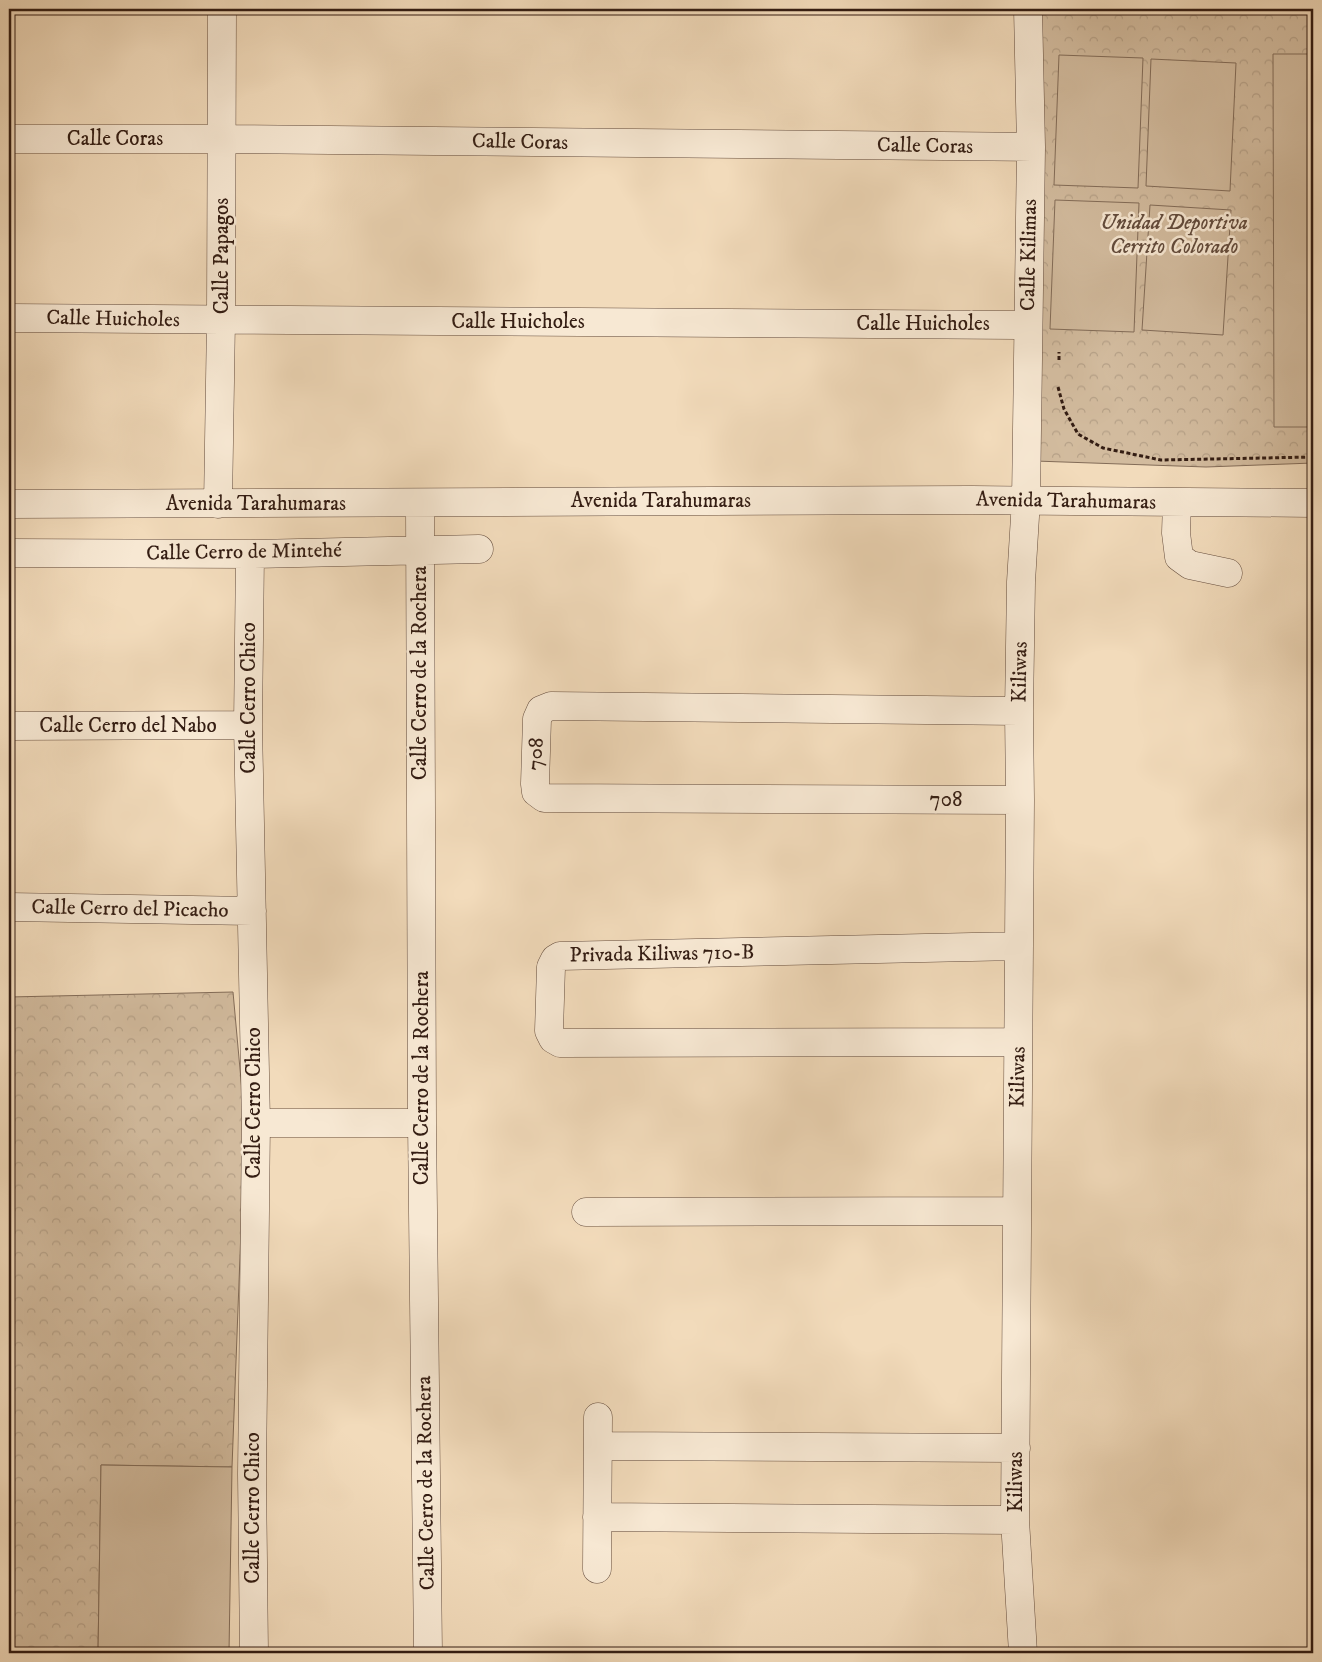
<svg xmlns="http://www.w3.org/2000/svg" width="1322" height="1662" viewBox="0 0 1322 1662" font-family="'IM FELL DW Pica',serif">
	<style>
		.forest { fill: url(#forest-crowns); stroke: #836c58 }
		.pitch { fill: #d2bb9e; stroke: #836c58 }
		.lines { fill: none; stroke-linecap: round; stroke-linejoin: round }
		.minor-casing { stroke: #644c3d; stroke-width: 29 }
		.path { stroke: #341d13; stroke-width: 3; stroke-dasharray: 4 2.5; stroke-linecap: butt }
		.minor { stroke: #f7e8d3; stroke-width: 28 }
		.labels { text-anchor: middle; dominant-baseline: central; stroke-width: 5; stroke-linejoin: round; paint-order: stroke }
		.street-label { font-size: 21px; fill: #341d13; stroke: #f7e8d3 }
		.park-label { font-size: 21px; font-style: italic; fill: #634c3d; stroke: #f7e8d3 }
	</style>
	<defs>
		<pattern id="forest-crowns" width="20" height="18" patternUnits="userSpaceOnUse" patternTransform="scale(1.25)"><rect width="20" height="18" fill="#d2bb9e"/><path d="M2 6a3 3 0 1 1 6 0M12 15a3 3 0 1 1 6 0" fill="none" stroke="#b5a087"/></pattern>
	</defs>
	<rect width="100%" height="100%" fill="#f2dbbb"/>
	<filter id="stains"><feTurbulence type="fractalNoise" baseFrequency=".004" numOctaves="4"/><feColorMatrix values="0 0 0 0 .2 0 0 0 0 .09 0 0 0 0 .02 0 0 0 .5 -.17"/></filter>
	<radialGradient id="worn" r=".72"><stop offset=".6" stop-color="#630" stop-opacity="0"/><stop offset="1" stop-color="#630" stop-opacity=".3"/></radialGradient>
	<!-- forest -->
	<path class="forest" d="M1034 9H1313V463L1206 467 1035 461Z
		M233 992 245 1124 232 1467 101 1465 98 1653H9V997Z"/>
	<!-- pitch -->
	<path class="pitch" d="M1273 54H1313V427H1274Z
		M1059 55 1143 58 1138 188 1054 185Z
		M1151 59 1236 63 1230 191 1146 186Z
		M1055 200 1139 203 1134 332 1050 329Z
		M1150 205 1231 210 1223 335 1142 330Z
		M101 1465 232 1467 229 1653H98Z"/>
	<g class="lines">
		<!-- minor casing -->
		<g class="minor-casing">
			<path id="minor" d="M9 139H223L1031 147
				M9 318 1028 325
				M1177 502 1176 533 1179 557 1190 565 1228 573
				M420 503 422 1123 428 1653
				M9 504 972 500 1313 503
				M218 504 221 320 222 9
				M9 553 250 554 479 549
				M250 554 248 725 256 1123 252 1474 254 1653
				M1019 711 551 706 541 710 537 719 535 784 536 792 544 798 1020 800
				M9 726 248 725
				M9 907 252 911
				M1018 1042 560 1043 553 1039 549 1031 551 967 555 959 560 956 1019 946
				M256 1123H422
				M586 1212 1017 1211
				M598 1446 1016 1448
				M597 1517 1015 1520
				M597 1569 598 1417
				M1023 1653 1015 1520 1020 800 1019 711 1021 582 1026 500 1031 147 1028 9"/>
		</g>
		<!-- path -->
		<path class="path" d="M1059 360V352
			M1058 387 1064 409 1078 434 1103 448 1161 460 1313 457"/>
		<!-- minor -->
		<use href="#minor" class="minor"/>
	</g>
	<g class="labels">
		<!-- street labels -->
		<g class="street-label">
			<text x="115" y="139">Calle Coras</text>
			<text transform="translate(520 142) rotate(1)">Calle Coras</text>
			<text transform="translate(925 146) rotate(1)">Calle Coras</text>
			<text transform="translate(1029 255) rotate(-89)">Calle Kilimas</text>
			<text transform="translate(222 256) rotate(-90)">Calle Papagos</text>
			<text transform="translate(113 319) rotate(1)">Calle Huicholes</text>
			<text x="518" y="322">Calle Huicholes</text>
			<text x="923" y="324">Calle Huicholes</text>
			<text x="661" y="501">Avenida Tarahumaras</text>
			<text transform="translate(1066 501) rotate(1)">Avenida Tarahumaras</text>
			<text x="256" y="504">Avenida Tarahumaras</text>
			<text transform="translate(244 552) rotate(-1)">Calle Cerro de Mintehé</text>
			<text transform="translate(1020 672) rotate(-89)">Kiliwas</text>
			<text transform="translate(420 673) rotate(-90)">Calle Cerro de la Rochera</text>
			<text transform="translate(249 698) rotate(-90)">Calle Cerro Chico</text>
			<text x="128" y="726">Calle Cerro del Nabo</text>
			<text transform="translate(536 754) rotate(-88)">708</text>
			<text x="946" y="800">708</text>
			<text transform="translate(130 909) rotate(1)">Calle Cerro del Picacho</text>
			<text transform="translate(662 954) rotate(-1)">Privada Kiliwas 710-B</text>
			<text transform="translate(1018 1077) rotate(-89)">Kiliwas</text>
			<text transform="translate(422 1078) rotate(-90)">Calle Cerro de la Rochera</text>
			<text transform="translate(254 1103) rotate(-90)">Calle Cerro Chico</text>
			<text transform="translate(1016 1482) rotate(-90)">Kiliwas</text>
			<text transform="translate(426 1483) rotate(-91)">Calle Cerro de la Rochera</text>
			<text transform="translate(253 1508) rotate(-90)">Calle Cerro Chico</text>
		</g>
		<!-- park labels -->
		<g class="park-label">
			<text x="1174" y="223">Unidad Deportiva<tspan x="1174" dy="24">Cerrito Colorado</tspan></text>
		</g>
	</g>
	<!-- margin -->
	<rect width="1322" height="1662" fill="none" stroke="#f2dbbb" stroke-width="30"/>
	<rect x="10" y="10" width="1302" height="1642" fill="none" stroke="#341d13" stroke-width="2.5"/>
	<rect x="15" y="15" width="1292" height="1632" fill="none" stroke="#341d13"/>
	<rect width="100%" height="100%" filter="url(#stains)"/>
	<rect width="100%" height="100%" fill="url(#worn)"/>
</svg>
